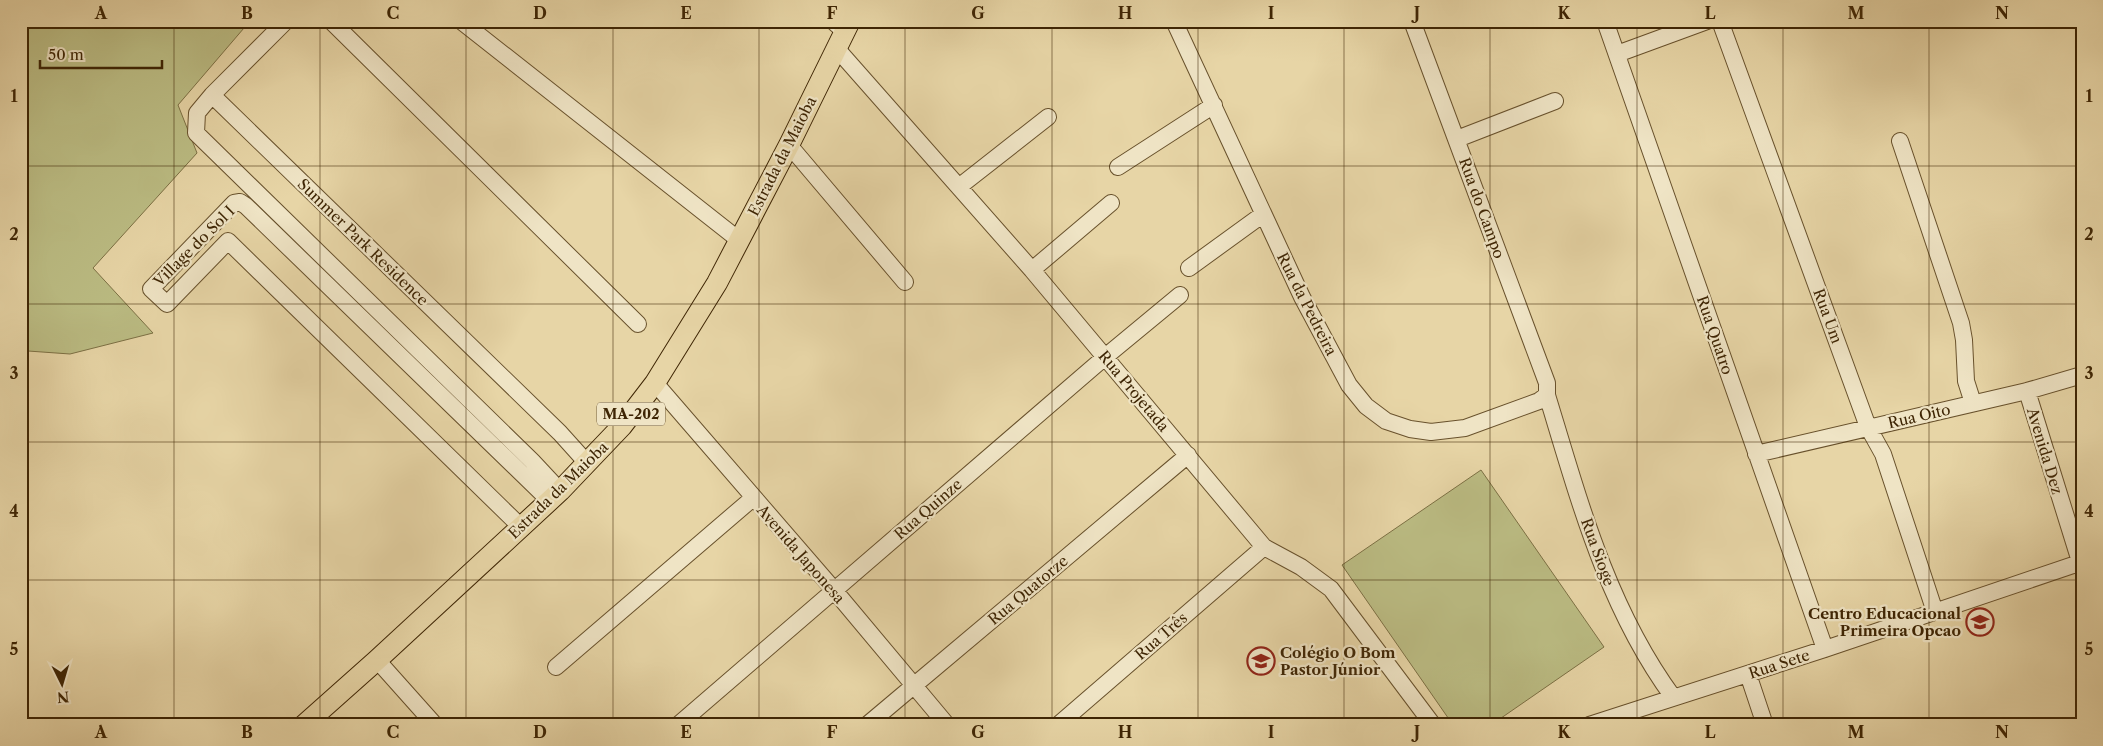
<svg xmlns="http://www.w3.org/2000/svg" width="2103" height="746" viewBox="0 0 2103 746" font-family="'Libre Caslon Text',serif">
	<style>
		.green { fill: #bbbc83; stroke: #7c7044 }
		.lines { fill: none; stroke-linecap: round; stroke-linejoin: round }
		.minor-casing { stroke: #68512c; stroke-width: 18 }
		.major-casing { stroke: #3e2504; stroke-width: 22 }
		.minor { stroke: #efe4c5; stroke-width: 16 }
		.major { stroke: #e7d5a6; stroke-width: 20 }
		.grid { fill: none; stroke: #3e2504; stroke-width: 1; stroke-opacity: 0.55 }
		.labels { text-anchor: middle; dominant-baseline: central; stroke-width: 4.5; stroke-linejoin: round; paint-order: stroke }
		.shield { fill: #efe4c5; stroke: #735e3e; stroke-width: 1 }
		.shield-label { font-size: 14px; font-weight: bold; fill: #3e2504 }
		.street-label { font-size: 15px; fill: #3e2504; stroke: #efe4c5 }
		.poi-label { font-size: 15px; font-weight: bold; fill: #3e2504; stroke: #efe4c5; text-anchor: end }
		.neatline { fill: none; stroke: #3e2504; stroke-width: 2 }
		.grid-label { font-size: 16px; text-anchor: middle; font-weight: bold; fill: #3e2504 }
	</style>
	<rect width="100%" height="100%" fill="#e7d5a6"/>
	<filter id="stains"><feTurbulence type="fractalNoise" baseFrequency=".004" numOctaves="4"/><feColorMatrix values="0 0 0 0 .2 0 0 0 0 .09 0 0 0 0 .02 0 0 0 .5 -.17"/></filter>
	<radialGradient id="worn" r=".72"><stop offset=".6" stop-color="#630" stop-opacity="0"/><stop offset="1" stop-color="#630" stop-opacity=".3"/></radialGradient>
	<!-- green -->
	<path class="green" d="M21 21H250L178 105 197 153 93 268 153 333 70 354 28 351 21 353Z
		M1481 470 1604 647 1491 725H1453L1342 565Z"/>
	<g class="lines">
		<!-- minor casing -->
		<g class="minor-casing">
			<path id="minor" d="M286 21 212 95 560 433 587 463
				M331 21 638 324
				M461 21 739 240
				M833 21 845 32
				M1174 21 1302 297 1349 385 1366 406 1386 421 1410 429 1431 432 1465 428 1539 401 1547 395
				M1412 21 1547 383V395C1579 500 1607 607 1673 697
				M1605 21 1825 649
				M1720 21 1868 427 1883 454 1935 612
				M837 49 1032 270 1264 547 1301 567 1331 589 1433 725
				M1617 54 1707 21
				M212 95 197 113 196 133 532 461 560 491
				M1457 139 1555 101
				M1900 141 1961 323 1964 340 1966 381 1973 403
				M789 145 905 282
				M1118 167 1214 105
				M960 186 1048 117
				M1189 268 1262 215
				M1032 270 1111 203
				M655 383 834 590 947 725
				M2027 391 2082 568
				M1756 454 2027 391 2082 375
				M521 527 228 241 167 304 151 289 234 203 240 202 246 206 549 500
				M377 660 435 725
				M556 667 753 498
				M1748 674 1765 725
				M678 725 1105 357 1180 295
				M867 725 1188 455
				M1058 725 1264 547
				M1589 725 1825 649 2082 562"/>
		</g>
		<!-- major casing -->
		<g class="major-casing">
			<path id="major" d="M304 725 377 660 560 491 622 426 655 383 717 283 789 145 850 21"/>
		</g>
		<!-- minor -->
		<use href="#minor" class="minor"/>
		<!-- major -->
		<use href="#major" class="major"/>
	</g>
	<!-- grid -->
	<path class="grid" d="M174 21V725M320 21V725M466 21V725M613 21V725M759 21V725M905 21V725M1052 21V725M1198 21V725M1344 21V725M1490 21V725M1637 21V725M1783 21V725M1929 21V725M21 166H2082M21 304H2082M21 442H2082M21 580H2082"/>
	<!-- icons -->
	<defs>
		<g id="school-ring" transform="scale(1.4375)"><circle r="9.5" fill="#efe4c5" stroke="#8f2418" stroke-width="1.5"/><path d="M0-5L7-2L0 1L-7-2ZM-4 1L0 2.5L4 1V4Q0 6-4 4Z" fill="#8f2418"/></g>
	</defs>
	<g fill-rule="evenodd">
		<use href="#school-ring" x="1980" y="622"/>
		<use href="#school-ring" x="1261" y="661"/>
	</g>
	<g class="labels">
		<!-- shield labels -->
		<rect class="shield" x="597" y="402.5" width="68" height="23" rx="4"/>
		<g class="shield-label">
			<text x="631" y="414">MA-202</text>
		</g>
		<!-- street labels -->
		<g class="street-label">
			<text transform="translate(782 156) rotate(-63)">Estrada da Maioba</text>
			<text transform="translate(1482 208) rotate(70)">Rua do Campo</text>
			<text transform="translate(363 242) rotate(44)">Summer Park Residence</text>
			<text transform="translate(194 246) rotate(-45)">Village do Sol I</text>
			<text transform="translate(1307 304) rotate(63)">Rua da Pedreira</text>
			<text transform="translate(1828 316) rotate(70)">Rua Um</text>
			<text transform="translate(1715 335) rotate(71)">Rua Quatro</text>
			<text transform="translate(1134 391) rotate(50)">Rua Projetada</text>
			<text transform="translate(1919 416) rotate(-13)">Rua Oito</text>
			<text transform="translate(2045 451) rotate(73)">Avenida Dez</text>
			<text transform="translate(558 490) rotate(-44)">Estrada da Maioba</text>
			<text transform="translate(928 509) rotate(-41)">Rua Quinze</text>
			<text transform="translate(1598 552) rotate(70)">Rua Sioge</text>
			<text transform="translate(801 554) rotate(49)">Avenida Japonesa</text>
			<text transform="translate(1028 590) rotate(-40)">Rua Quatorze</text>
			<text transform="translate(1161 636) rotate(-41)">Rua Três</text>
			<text transform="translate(1779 664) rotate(-18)">Rua Sete</text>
		</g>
		<!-- poi labels -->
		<g class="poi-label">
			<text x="1961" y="613">Centro Educacional<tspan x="1961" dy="17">Primeira Opcao</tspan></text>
			<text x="1280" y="652" text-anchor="start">Colégio O Bom<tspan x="1280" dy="17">Pastor Júnior</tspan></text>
		</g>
	</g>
	<!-- margin -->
	<rect width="2103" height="746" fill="none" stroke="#e7d5a6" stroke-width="55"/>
	<!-- north arrow -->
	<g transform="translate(62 684) rotate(175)" stroke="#efe4c5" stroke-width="4" paint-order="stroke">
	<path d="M0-4L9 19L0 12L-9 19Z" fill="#3e2504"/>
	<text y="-8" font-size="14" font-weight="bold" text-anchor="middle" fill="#3e2504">N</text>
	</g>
	<!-- scale -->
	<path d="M40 60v8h122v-8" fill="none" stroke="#3e2504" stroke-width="2.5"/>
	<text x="48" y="60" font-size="15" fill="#3e2504" stroke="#efe4c5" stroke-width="4" paint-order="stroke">50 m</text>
	<rect x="28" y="28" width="2048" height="690" class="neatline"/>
	<g class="grid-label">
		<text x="101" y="19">A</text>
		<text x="247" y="19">B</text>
		<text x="393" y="19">C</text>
		<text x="540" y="19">D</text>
		<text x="686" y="19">E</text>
		<text x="832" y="19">F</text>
		<text x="978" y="19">G</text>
		<text x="1125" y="19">H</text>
		<text x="1271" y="19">I</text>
		<text x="1417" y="19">J</text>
		<text x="1564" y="19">K</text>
		<text x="1710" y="19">L</text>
		<text x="1856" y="19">M</text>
		<text x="2002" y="19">N</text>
		<text x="14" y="102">1</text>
		<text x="2089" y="102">1</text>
		<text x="14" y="240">2</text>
		<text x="2089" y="240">2</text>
		<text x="14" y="379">3</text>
		<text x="2089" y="379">3</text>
		<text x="14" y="517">4</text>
		<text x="2089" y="517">4</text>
		<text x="14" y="655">5</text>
		<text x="2089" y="655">5</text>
		<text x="101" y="738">A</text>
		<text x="247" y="738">B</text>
		<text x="393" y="738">C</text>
		<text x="540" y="738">D</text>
		<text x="686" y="738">E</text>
		<text x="832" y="738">F</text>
		<text x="978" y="738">G</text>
		<text x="1125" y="738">H</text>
		<text x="1271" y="738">I</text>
		<text x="1417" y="738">J</text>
		<text x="1564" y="738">K</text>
		<text x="1710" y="738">L</text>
		<text x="1856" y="738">M</text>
		<text x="2002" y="738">N</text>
	</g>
	<rect width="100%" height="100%" filter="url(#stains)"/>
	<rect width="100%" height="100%" fill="url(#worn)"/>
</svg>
